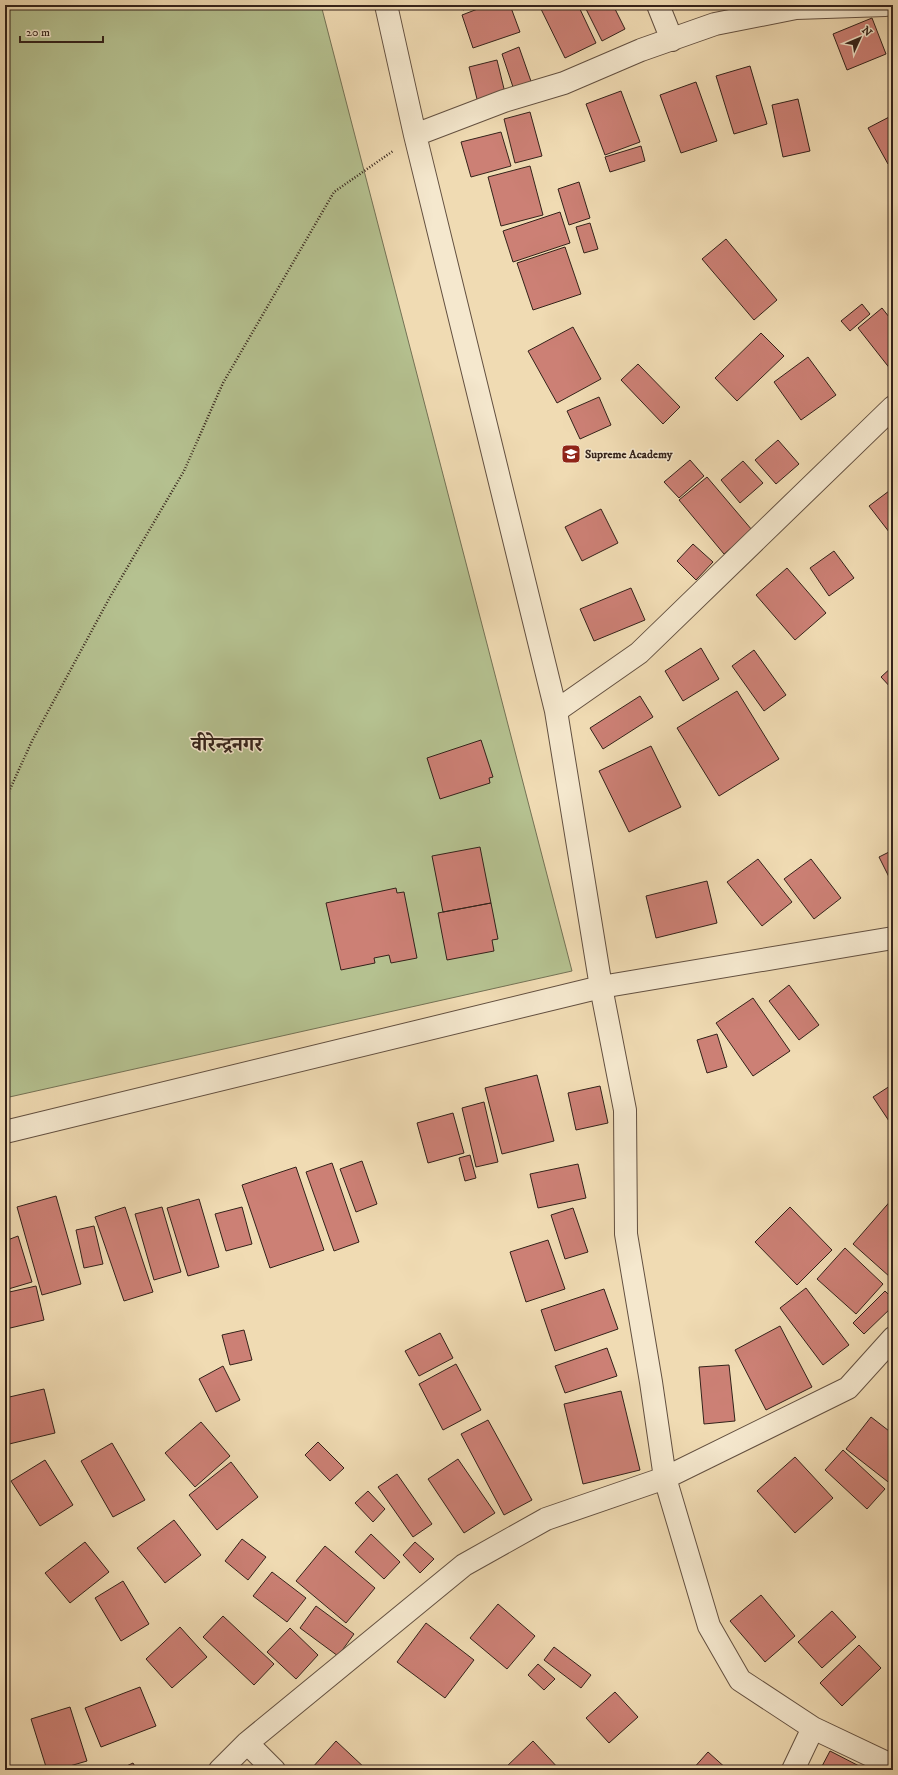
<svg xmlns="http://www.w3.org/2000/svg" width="898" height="1775" font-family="'IM FELL DW Pica','Noto Serif Devanagari',serif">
<rect width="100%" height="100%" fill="#f0dbb3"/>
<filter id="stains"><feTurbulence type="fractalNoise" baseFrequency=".005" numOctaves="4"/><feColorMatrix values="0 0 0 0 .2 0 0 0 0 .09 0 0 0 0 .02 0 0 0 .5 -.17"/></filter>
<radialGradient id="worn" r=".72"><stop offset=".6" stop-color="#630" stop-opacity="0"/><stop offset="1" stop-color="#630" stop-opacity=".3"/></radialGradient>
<!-- green -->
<path fill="#b5c190" stroke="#747255" d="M5,5H321L572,971L5,1098Z"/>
<!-- building -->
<path fill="#cc8075" stroke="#34221a" d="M461,5H476L463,10Z
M488,5H510L520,32L473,48L462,15Z
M543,5H578L596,43L565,58L540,7Z
M584,5H613L625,29L602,41Z
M872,18L886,54L847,70L833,34Z
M519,47L533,87L515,93L502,54Z
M497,60L506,97L478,103L469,67Z
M750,66L767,124L734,134L716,76Z
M696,82L717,141L681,153L660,95Z
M621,91L640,142L605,155L586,104Z
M798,99L810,151L783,157L772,105Z
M530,112L542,156L515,163L504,119Z
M893,115V161L888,164L868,128Z
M501,132L511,166L471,177L461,142Z
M641,146L645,161L610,172L605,157Z
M530,166L543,215L501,226L488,177Z
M579,182L590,218L569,225L558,189Z
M560,212L570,243L513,262L503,231Z
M590,223L598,249L584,253L576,227Z
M726,239L777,300L754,320L702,259Z
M565,247L581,294L533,310L517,263Z
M862,304L870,314L850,331L841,321Z
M882,308L893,322V368L891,370L858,328Z
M573,327L601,379L557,403L528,351Z
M761,333L784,356L737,401L715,378Z
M808,357L836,395L801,420L774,382Z
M638,364L680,407L663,424L621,380Z
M599,397L611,425L580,439L567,411Z
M778,440L799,464L776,484L755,460Z
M690,460L704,476L679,498L664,482Z
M743,461L763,483L740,503L721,480Z
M707,477L752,530L724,554L679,500Z
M893,488V537L869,506Z
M601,509L618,543L582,561L565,527Z
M693,544L713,562L696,580L677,561Z
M834,551L854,578L829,596L810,568Z
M787,568L826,613L795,640L756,595Z
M631,588L645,620L594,641L580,609Z
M701,648L719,679L683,701L665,671Z
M754,650L786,695L764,711L732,666Z
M893,666V690L881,677Z
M737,691L779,759L719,796L677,728Z
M640,696L653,717L603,749L590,728Z
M481,740L493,777L489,778L490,783L440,799L427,758Z
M651,746L681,807L629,832L599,771Z
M480,847L491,903L443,912L432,856Z
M893,850V885L879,857Z
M758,859L792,902L762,926L727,882Z
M811,859L841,898L814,919L784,879Z
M707,881L717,923L656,938L646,896Z
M396,888L397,893L404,892L417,958L391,963L389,955L374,958L375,963L341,970L326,903Z
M491,903L498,939L492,940L494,951L447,960L438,913Z
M789,985L819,1025L799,1040L769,1001Z
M753,998L790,1051L753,1076L716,1023Z
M717,1034L727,1067L707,1073L697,1040Z
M537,1075L554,1141L502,1154L485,1088Z
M893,1084V1127L873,1097Z
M600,1086L608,1123L576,1130L568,1093Z
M484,1102L498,1162L476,1167L462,1108Z
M453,1113L464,1153L428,1163L417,1123Z
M470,1155L476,1178L465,1181L459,1158Z
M362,1161L377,1204L356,1212L340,1169Z
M332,1163L359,1242L334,1251L306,1172Z
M578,1164L586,1198L538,1208L530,1174Z
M296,1167L324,1250L270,1268L242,1185Z
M56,1196L81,1284L42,1295L17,1207Z
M893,1198V1274L890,1277L853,1244Z
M199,1199L219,1267L188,1276L167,1208Z
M125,1207L153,1292L124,1301L95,1217Z
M162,1207L181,1272L154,1280L135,1214Z
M242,1207L252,1244L226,1251L215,1214Z
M790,1207L832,1250L797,1285L755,1242Z
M573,1208L588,1252L565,1259L551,1215Z
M94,1226L103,1264L84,1268L76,1230Z
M18,1236L32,1282L5,1290V1241Z
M548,1240L565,1289L526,1302L510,1252Z
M845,1248L883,1284L856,1314L817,1279Z
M36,1286L44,1320L6,1329L5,1293Z
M806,1288L849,1345L823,1365L780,1308Z
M604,1289L618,1329L555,1351L541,1310Z
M885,1291L893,1299V1306L864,1334L853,1323Z
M780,1326L812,1387L766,1410L735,1350Z
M244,1330L252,1360L230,1365L222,1335Z
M440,1333L453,1358L419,1376L405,1351Z
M607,1348L617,1376L565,1393L555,1366Z
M456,1364L481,1410L443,1430L419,1384Z
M729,1365L735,1421L704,1424L699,1367Z
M223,1366L240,1400L216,1412L199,1379Z
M44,1389L55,1433L5,1445V1398Z
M621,1391L640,1470L583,1484L564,1404Z
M871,1417L893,1434V1483L892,1485L846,1449Z
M488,1420L532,1500L504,1515L461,1434Z
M201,1422L230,1456L195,1487L165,1453Z
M318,1442L344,1468L330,1481L305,1455Z
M112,1443L145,1500L113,1517L81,1461Z
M843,1450L885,1489L867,1509L825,1470Z
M795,1457L833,1498L795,1533L757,1491Z
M458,1459L495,1513L464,1533L428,1479Z
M45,1460L73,1505L40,1526L11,1481Z
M231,1462L258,1497L217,1530L189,1495Z
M397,1474L432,1524L413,1537L378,1487Z
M368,1491L385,1509L373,1522L355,1503Z
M174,1520L201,1555L165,1583L137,1548Z
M371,1534L400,1562L384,1579L355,1552Z
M242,1539L266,1557L248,1580L225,1561Z
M85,1542L109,1572L70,1603L45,1573Z
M415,1542L434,1559L420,1573L403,1555Z
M325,1546L375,1588L346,1623L296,1581Z
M272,1572L306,1598L287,1622L253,1596Z
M123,1581L149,1624L121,1641L95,1598Z
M761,1595L795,1636L765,1662L730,1621Z
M498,1604L535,1636L507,1669L470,1638Z
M316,1606L354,1634L338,1656L300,1628Z
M832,1611L856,1637L822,1668L798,1642Z
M223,1616L274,1664L254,1685L203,1637Z
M426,1623L474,1660L445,1698L397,1662Z
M180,1627L207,1657L172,1688L146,1659Z
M290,1628L318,1655L296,1679L267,1652Z
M859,1645L881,1668L842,1706L820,1683Z
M554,1647L591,1675L581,1688L544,1660Z
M538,1664L555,1679L544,1690L528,1675Z
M140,1687L156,1726L101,1747L85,1708Z
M615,1692L638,1717L609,1743L586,1718Z
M70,1707L87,1761L56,1770H47L31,1719Z
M336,1741L367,1770H314L312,1768Z
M533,1741L560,1770H503Z
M830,1751L863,1768L862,1770H820Z
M708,1752L728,1770H692Z
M133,1763L137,1770H118Z"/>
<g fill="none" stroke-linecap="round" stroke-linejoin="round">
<defs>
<path id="minor" d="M386,5L415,135L556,711L601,987L625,1110L626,1234L651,1382L665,1478L709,1626L740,1680L813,1728L893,1766
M658,5L672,40
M415,135L504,101L564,83L641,50L715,24L796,8L885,5
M556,711L639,653L893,407
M5,1132L601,987L893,938
M247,1743L274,1770
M220,1770L247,1743L464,1565L546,1519L665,1478L848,1388L893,1338
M793,1770L813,1728"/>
</defs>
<!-- minor casing -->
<use href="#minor" stroke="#635040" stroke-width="24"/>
<!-- path -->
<path stroke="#34221a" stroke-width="2.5" stroke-dasharray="1 2" stroke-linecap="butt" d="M5,800L32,741L110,597L184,471L223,383L334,192L393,151"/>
<!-- minor -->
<use href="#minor" stroke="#f5e8ce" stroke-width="22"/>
</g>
<!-- icons -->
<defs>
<symbol id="school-square" viewBox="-11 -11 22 22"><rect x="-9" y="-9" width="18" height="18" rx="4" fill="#8f2418" stroke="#f5e8ce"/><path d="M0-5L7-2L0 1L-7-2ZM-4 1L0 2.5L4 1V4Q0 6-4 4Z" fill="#fff"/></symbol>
</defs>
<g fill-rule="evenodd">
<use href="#school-square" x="560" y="443" width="22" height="22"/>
</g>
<g text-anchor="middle" stroke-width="3" stroke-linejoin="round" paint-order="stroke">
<!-- poi labels -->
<g font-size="12" font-weight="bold" fill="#34221a" stroke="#f5e8ce" text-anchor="start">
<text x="585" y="458">Supreme Academy</text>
</g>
<!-- town labels -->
<g font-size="20" font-weight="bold" fill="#34221a" stroke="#f5e8ce">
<text x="227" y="751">वीरेन्द्रनगर</text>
</g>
</g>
<!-- margin -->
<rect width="898" height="1775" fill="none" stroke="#f0dbb3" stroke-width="20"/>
<rect x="6" y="6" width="886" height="1763" fill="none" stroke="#34221a" stroke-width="2"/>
<rect x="10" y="10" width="878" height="1755" fill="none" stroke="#34221a"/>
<!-- north arrow -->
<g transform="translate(860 38) rotate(46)" stroke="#f5e8ce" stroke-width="3" paint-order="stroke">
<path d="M0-3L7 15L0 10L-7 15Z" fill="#34221a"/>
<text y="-6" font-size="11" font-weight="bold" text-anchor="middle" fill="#34221a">N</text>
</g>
<!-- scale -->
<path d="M20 36v6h83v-6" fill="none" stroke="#34221a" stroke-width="2"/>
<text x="26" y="36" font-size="12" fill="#34221a" stroke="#f5e8ce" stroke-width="3" paint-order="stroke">20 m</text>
<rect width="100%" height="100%" filter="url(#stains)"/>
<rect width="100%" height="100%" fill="url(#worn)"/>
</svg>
